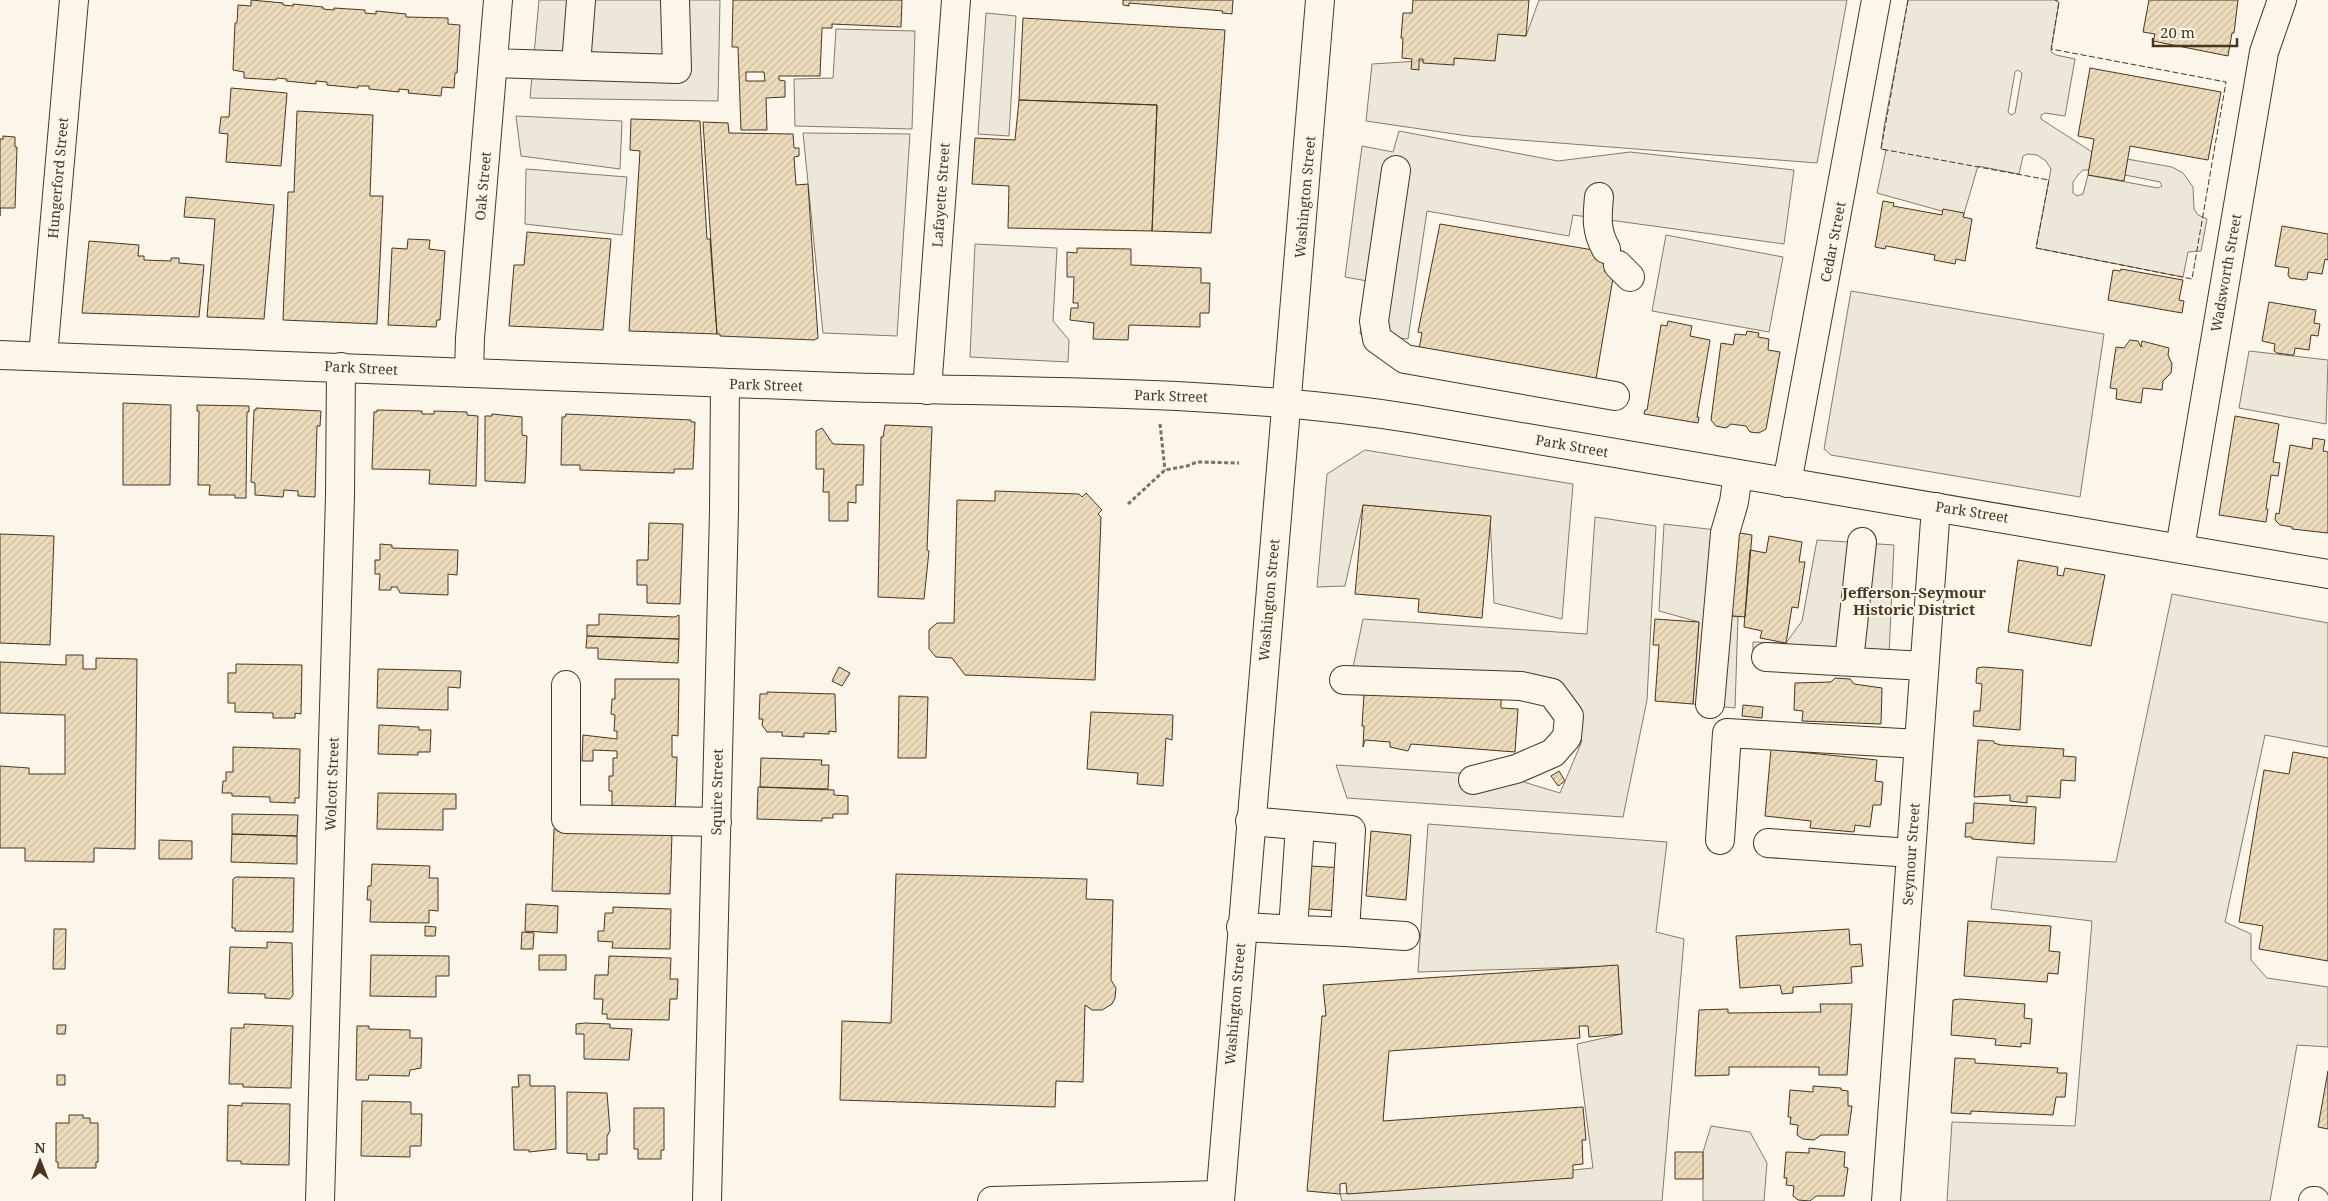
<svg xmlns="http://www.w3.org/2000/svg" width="2328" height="1201" font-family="'Noto Serif',serif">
<defs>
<pattern id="building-hatch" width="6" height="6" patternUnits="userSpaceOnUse" patternTransform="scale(1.25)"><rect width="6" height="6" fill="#ecdcbc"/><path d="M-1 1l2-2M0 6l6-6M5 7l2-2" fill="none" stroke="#ccbda1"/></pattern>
</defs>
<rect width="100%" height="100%" fill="#fbf6e9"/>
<!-- parking -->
<path fill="#ede7d9" stroke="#887966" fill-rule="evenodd" d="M539,0H720L718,101L530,98Z
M1539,0H1847L1817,163L1468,136L1366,121L1372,64L1467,58L1498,34L1526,36Z
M1908,0H2055L2059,2L2051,52L2056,55L2075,59L2065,116L2045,113L2041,115V119L2092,152L2089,170H2083L2078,175L2073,182V193L2077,196L2083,194L2088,175L2158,188L2162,186L2160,182L2125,175L2127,159L2172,167L2183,173L2193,187L2194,209L2198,215L2207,219L2201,251L2188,252L2183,277L2036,248L2051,169L2046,161L2037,155L2028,154L2023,156L2019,174L1978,166L1963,217L1877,193L1886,150L1881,149L1884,127ZM2018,70L2022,73L2015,113L2011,115L2008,112L2015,72Z
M986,13L1016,16L1009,136L978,134Z
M836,29L915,31L912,129L795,126L794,79L833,78Z
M516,116L622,121L620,169L521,156Z
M1399,131L1558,161L1630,152L1794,170L1784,244L1573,215L1569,236L1427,211L1408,339L1360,334L1367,281L1345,277L1362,146L1393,152Z
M803,133L910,134L897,336L823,333Z
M526,169L627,177L622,235L525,224Z
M1666,235L1783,257L1769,332L1652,311Z
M975,244L1057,248L1053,321L1069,340L1068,362L970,357Z
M1851,291L2104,334L2080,497L1831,455L1824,449Z
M2249,351L2328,360L2326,424L2239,408Z
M1365,450L1573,484L1562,619L1494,603L1490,516L1363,505L1345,586L1317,587L1327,474Z
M1595,517L1656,526L1647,700L1623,817L1347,798L1336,765L1504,776L1560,793L1582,741L1562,692L1416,668L1352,672L1363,619L1587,634Z
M1664,524L1734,532L1724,615L1738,617L1735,708L1693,704L1699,622L1659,611Z
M1817,540L1894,545L1888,677L1753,664V642L1786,643L1802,621Z
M2172,594L2328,623V747L2265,735L2225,922L2251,934V960L2267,978L2328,987V1047L2297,1045L2270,1201H1947L1952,1122L2075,1126L2092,921L1991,909L1997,857L2116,862Z
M1428,824L1667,842L1656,932L1684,939L1662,1201H1342L1340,1194L1593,1168L1577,1044L1622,1034L1618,966L1418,972Z
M1711,1126L1750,1132L1767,1163L1764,1201H1703V1152Z"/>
<!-- building -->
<path fill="url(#building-hatch)" stroke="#4a3520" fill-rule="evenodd" d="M251,0L283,3V5L293,6V4L323,7V9L334,10V8L365,10V13L376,14V11L406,14V17L448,18V24L460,25L457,73H455L454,88L442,87L441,96L408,93L409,90L399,89V92L369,89V86H358V88L327,85V82L316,81V84L286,81L287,79L277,78L276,80L244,78V72L233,70L235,23H237L238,5L251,6Z
M733,0H902L901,27L832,24V28H822L820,76H779V80L785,81V97L766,98L767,130H741L738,47H732ZM746,72H764L765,81H746Z
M1123,0H1233L1232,14L1222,13L1223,11L1129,3V6L1123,5Z
M1413,0H1529L1526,36L1498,34L1495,61L1454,58V65L1423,63V59H1419V70L1411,69L1412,59L1402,58L1403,38H1401L1403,13H1412Z
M2149,0H2238L2234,33H2232L2228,56L2153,41L2155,34L2143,32Z
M1023,18L1225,30L1211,233L1152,231L1157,105L1019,100Z
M2090,68L2221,92L2208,160L2130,146L2124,181L2088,175L2094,139L2078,136Z
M231,88L287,93L281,166L226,162L228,134L219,133L221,117H229Z
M1019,100L1157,105L1152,231L1008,228L1009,186L972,184L975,138L1015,140Z
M297,111L373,115L370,196H383L377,324L283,320L288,192H294Z
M631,119L700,121L707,239H710L717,334L629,331L640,151L630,150Z
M703,122L728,123L729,133L793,134L794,148H799V156L794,157L796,185L808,184L818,338L814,340L720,336V334H717Z
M3,136L15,137V147H17L15,208H0V216V139H3Z
M186,197L274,205L264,319L207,317L215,219L184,217Z
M1883,201L1894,203L1893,206L1942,215L1943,209L1964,213L1963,217L1972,219L1965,261L1956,259L1955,264L1934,260L1935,255L1886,246L1885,249L1875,247Z
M1440,224L1599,251L1615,243L1627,259L1614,272L1596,379L1419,349L1422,333L1418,332Z
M2282,226L2328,234V260L2325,259L2322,274L2308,272L2307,279L2304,280L2290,278L2288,275L2289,268L2275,266Z
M527,232L611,239L603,330L509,326L514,265H524Z
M408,239L430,240L429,249L445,251L440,320H437L436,327L388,325L392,248L407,249Z
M89,241L139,245L138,256H144V260L171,261V258H179V263L204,265L199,317L82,313Z
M1077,248L1131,249V265L1201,268V283H1210L1209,313H1200V327L1129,325L1128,340L1093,339L1094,323L1070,320L1071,308H1078V303H1073L1074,277H1067V252L1077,253Z
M2121,269L2183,280L2179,300L2184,301L2182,313L2108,300L2113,270L2120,271Z
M2269,302L2316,310L2314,323L2320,324L2318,336L2311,335L2309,350L2295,348L2294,355H2291L2277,353L2274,351L2275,344L2262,341Z
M1668,321L1692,326L1690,336L1710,340L1697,417H1699L1698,423L1644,414L1645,410H1647L1661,325L1667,326Z
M1747,331L1759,333L1758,337L1769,339L1768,350L1780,352L1766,429L1759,433L1750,432L1746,426L1731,424L1726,428L1716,426L1711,420L1721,343L1733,345L1735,334L1746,335Z
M2130,340L2138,341L2141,347L2142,341L2169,348L2168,355L2172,364L2171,373L2163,381L2162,390L2143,388L2141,403L2116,399L2117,389L2110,388L2116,347L2124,348Z
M123,403L171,405L170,485H123Z
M197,405L249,406V412H247L246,498H235V495H209L210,485H198L199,411H197Z
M256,408L321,411L320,426H317L315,497L298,496V491L284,490L283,497L255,495V483L251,482L254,410H256Z
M377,410L422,411V414H434V411L467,412V415L478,416L476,486L429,484L430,470L372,469L374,412H377Z
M492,414L522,417V435L527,436L525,483L485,481V416H492Z
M566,414L691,420V422H695L693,469H674V473L580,470V465H561L562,417H565Z
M2235,416L2279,424L2273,462L2280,463L2278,476L2271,475L2266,509H2268L2266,522L2219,515Z
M885,425L932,427L927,550L929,551L924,599L878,597L881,437H883Z
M822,428L833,444L864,445L863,485H856V503L848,502V521H829V492H823L824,469H816V431Z
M2313,438L2325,440L2323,451L2328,452V533L2292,529V527L2280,525L2275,520L2276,513L2279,514L2290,445L2312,449Z
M995,491L1079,494L1082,497L1086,493L1102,510L1098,514L1101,517L1095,680L965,675L952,658L936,657L929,649V630L937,623H954L957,500L995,501Z
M1363,505L1491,516L1482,618L1418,612L1419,599L1355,594Z
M649,523L683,524L680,604L647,603V585H637V560H648Z
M1734,532L1752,535L1745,617L1723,615Z
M0,534L54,536L50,645L0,643Z
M1769,536L1802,542L1799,562H1805L1798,608L1792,607L1786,643L1760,638L1762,631L1744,627L1750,550L1766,553Z
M380,544L392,545V548L458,550L457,575L448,574V595L400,593L397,587H391V590H379L380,574H375V560H380Z
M2018,560L2058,567L2057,575L2063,576L2065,568L2105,575L2091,646L2008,632Z
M599,614L675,617L679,615V639L587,636V625H599Z
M1655,619L1699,622L1693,704L1655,701L1659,645H1653Z
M587,636L679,639L678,663L598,659V648H586Z
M66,655H83V669H96V658L137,659L135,849L94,848V862L25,861V848H0V766L29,768V774H65V715L0,713V662L66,665Z
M236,664L302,665L301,714L295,713V718H273V713L235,712V703H228V673H236Z
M839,667L850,673L842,686L832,681Z
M1983,667L2023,670L2020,730L1973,726L1974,711H1980L1982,684L1976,683L1977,668Z
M378,669L461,671L460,688L448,687V710L377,708Z
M1835,678L1850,679L1854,684L1882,688L1881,724L1802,721L1803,711L1794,710L1795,683L1831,682Z
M615,679H679L678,736L672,735V757H677L675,814L612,811V791H609V776H613V758H617V751L593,750V761H582L583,735L617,739V731H614L615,715L611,714L612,699H615Z
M767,692L835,694L836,732L829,731V734L804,733V737L782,736V732H767L762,725L763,719H759L760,694H767Z
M1364,694L1501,698V708L1518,709L1515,752L1411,744L1408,751L1390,747V742L1365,740L1363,747L1364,726H1362Z
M899,696L928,697L926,758H898Z
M1743,705L1763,707L1762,718L1742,716Z
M1091,712L1173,715L1172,740L1166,738L1163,786L1137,784L1138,773L1087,769Z
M379,725L419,727V730H431L430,752H418V755L378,754Z
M1978,740L1994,741V743L2001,745L2064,749L2063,756L2076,757L2075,781L2061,780L2060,798L2027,796V803L2010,801V795L1974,797Z
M233,747L300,749L299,798H295V803L270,802V797L232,796V793H222L223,781H226V772H233Z
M1771,749L1877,760L1875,781L1883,782L1881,805H1873L1870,827L1855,825L1854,832L1810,828L1811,821L1765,816Z
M2293,752L2328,758V961L2259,949L2263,926L2239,922L2264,770L2289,774Z
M761,758L822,760L821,765H829L828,789L760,787Z
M1559,771L1565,781L1558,786L1551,776Z
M758,787L834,790V795L848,796V814H833V818H822V821L757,819Z
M378,793L456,794V809H443V830L377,829Z
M1974,803L2036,807L2034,844L1972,839V837H1965L1966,823H1973Z
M232,814L298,815L297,836L232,834Z
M554,829L672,833L670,894L552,891Z
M1371,831L1411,835L1406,900L1366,896Z
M232,834L297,836V864L231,862Z
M159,840L192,841V859H159Z
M372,864L430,866L429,878H438V911L429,910V923L370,922L371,900H367L368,886H371Z
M1311,866L1343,868L1341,911L1308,909Z
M896,874L1087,879L1086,899L1113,900L1111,980L1116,988L1115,998L1112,1004L1102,1010H1092L1085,1005L1083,1082L1056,1081L1055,1107L840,1100L842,1021L891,1023Z
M236,877L294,878L293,932L235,931V928H232L233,879Z
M526,904L558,906L557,933L525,931Z
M613,907L671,909L670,949L612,948L613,942L598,941V931H604L605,913H613Z
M1968,921L2051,926L2049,951L2060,952L2058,974L2048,973L2047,982L1964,976Z
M425,926L436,927L435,936H425Z
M54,929H66L65,969H53Z
M1849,929L1850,945L1861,944L1863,966L1851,967L1852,983L1793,987V993L1782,994L1780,985L1740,988L1736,936Z
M522,932L534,933L533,949H521Z
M267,942L292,943L293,995L290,999L265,998V994L228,993L230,947L267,948Z
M371,955L449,956V976H436V997L370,996Z
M539,955H566V970H539Z
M609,956L671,958L670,979H678L677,999H670L669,1020L607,1019V1014H602L603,999H594L595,975H608Z
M1618,965L1622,1034L1589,1037L1588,1026H1579L1580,1038L1389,1051L1383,1121L1583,1107L1586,1140H1582L1583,1164L1573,1165V1178L1347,1194L1346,1183L1340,1184V1194L1307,1191L1322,1016H1326L1323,985Z
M1960,999L2025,1004L2024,1018L2032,1019L2030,1044L2021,1043V1047L1995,1045L1996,1039L1951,1035L1953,1000Z
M1820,1004H1852L1847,1075H1819V1067H1729V1075L1695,1076L1699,1010L1728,1009V1013L1821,1012Z
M585,1023L610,1024V1028L632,1029L629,1060L584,1059V1034H576V1024Z
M244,1024L293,1026L291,1088L243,1087V1084H229L231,1028H244Z
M57,1025H66L65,1034H57Z
M357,1026H369V1029L410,1030V1038H422L421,1068L410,1070L409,1076L369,1075L368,1080H356Z
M1955,1058L1975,1059V1063L2058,1068L2057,1073H2067L2065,1097H2056L2053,1115L1971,1111V1114L1951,1113Z
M2328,1071V1129L2318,1127Z
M57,1075H65V1085H57Z
M518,1075H530V1086H555L556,1149L529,1152V1150H514L512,1087H519Z
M1813,1086L1841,1088V1090L1848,1091V1106H1852L1848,1135H1821L1814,1140L1803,1139L1797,1135L1798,1125L1790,1124L1791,1117H1788L1790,1090L1813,1092Z
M567,1092L607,1093L610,1131L607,1136V1154H599V1160H587V1154L567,1153Z
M362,1101L411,1102V1114H422L421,1146H410V1157L361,1156Z
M242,1103L290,1104L289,1165L241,1164V1161H227L228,1105L242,1106Z
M634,1108H664V1150H661V1159H638V1149H634Z
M69,1115H83V1118H90V1123H98V1162H96V1168H58V1162H56V1123H69Z
M1809,1148L1845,1152L1844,1167L1848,1168L1844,1196H1816L1810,1201L1798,1200L1793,1196L1794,1186L1786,1185L1787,1178H1784L1786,1152L1809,1153Z
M1675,1152H1703V1179H1675Z"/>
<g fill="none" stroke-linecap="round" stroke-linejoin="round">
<defs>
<path id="minor" d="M493,63L677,69L675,0
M576,65L581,0
M1396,170L1374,321L1377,339L1405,359L1615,396
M1599,197C1597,218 1596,231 1606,249
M1618,265L1630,277
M43,356L74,0
M469,373L470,338L498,0
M927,390L956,0
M1787,483L1876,0
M2180,548L2264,52L2282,0
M1766,657L1924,666
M1849,661L1862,542
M1344,680L1521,686L1552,693L1569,716L1567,737L1553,753L1516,769L1473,780
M566,685V819L717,822
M1710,704L1725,533L1734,502L1738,474
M1720,840L1727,733L1919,744
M1768,843L1911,853
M1241,927L1345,932L1351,830L1250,821
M1293,929L1300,826
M1345,932L1405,936
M320,1201L340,496L341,367
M707,1201L724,511L725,383
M992,1201L1220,1195
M1886,1201L1936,507
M2313,1201H2315"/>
<path id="major" d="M0,355C280,366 560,378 839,387C1031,393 1225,389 1415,419L2328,574
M1220,1201L1320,0"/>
</defs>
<!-- minor casing -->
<use href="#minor" stroke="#4a3520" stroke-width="30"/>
<!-- major casing -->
<use href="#major" stroke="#4a3520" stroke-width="30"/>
<!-- path -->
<path stroke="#7f6f5c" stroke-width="3" stroke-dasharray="4 2.5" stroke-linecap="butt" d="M1160,424L1165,470
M1128,504L1165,470L1187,466L1197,462L1239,463"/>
<!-- minor -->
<use href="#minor" stroke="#fbf6e9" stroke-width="28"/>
<!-- major -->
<use href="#major" stroke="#fbf6e9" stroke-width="28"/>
<!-- fence -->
<path stroke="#4a3520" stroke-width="1" stroke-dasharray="6 2.5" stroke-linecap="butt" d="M1908,0L1881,149L2049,180L2036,248L2192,279L2226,82L2051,49L2059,2L2055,0"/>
</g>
<g text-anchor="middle" stroke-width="4" stroke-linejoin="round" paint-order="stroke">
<!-- street labels -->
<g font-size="14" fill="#4a3520" stroke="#fbf6e9">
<text transform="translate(58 178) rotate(-85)" y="5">Hungerford Street</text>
<text transform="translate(483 186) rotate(-85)" y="5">Oak Street</text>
<text transform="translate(941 195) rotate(-86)" y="5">Lafayette Street</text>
<text transform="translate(1305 197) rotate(-85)" y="5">Washington Street</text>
<text transform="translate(1833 242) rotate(-79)" y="5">Cedar Street</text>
<text transform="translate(2226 273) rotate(-80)" y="5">Wadsworth Street</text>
<text transform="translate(361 368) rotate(3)" y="5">Park Street</text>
<text transform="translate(766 385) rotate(2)" y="5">Park Street</text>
<text transform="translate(1171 396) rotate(2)" y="5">Park Street</text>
<text transform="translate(1572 446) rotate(10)" y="5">Park Street</text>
<text transform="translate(1972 512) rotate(9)" y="5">Park Street</text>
<text transform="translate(1269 600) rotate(-85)" y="5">Washington Street</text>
<text transform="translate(332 784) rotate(-88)" y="5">Wolcott Street</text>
<text transform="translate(717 792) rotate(-89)" y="5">Squire Street</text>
<text transform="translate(1911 854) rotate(-86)" y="5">Seymour Street</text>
<text transform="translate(1235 1004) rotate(-85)" y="5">Washington Street</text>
</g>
<!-- neighbourhood labels -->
<g font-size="15" font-weight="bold" fill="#4a3520" stroke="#fbf6e9">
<text x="1914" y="598">Jefferson–Seymour<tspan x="1914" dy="17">Historic District</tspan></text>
</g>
</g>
<!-- north arrow -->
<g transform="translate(40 1161)" stroke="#fbf6e9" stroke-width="4" paint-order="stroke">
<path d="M0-4L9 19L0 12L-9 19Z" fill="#4a3520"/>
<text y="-8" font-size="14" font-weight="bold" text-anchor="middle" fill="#4a3520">N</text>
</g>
<!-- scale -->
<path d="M2153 38v8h84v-8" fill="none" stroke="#4a3520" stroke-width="2.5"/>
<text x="2160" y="38" font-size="15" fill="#4a3520" stroke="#fbf6e9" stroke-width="4" paint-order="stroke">20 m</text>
</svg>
